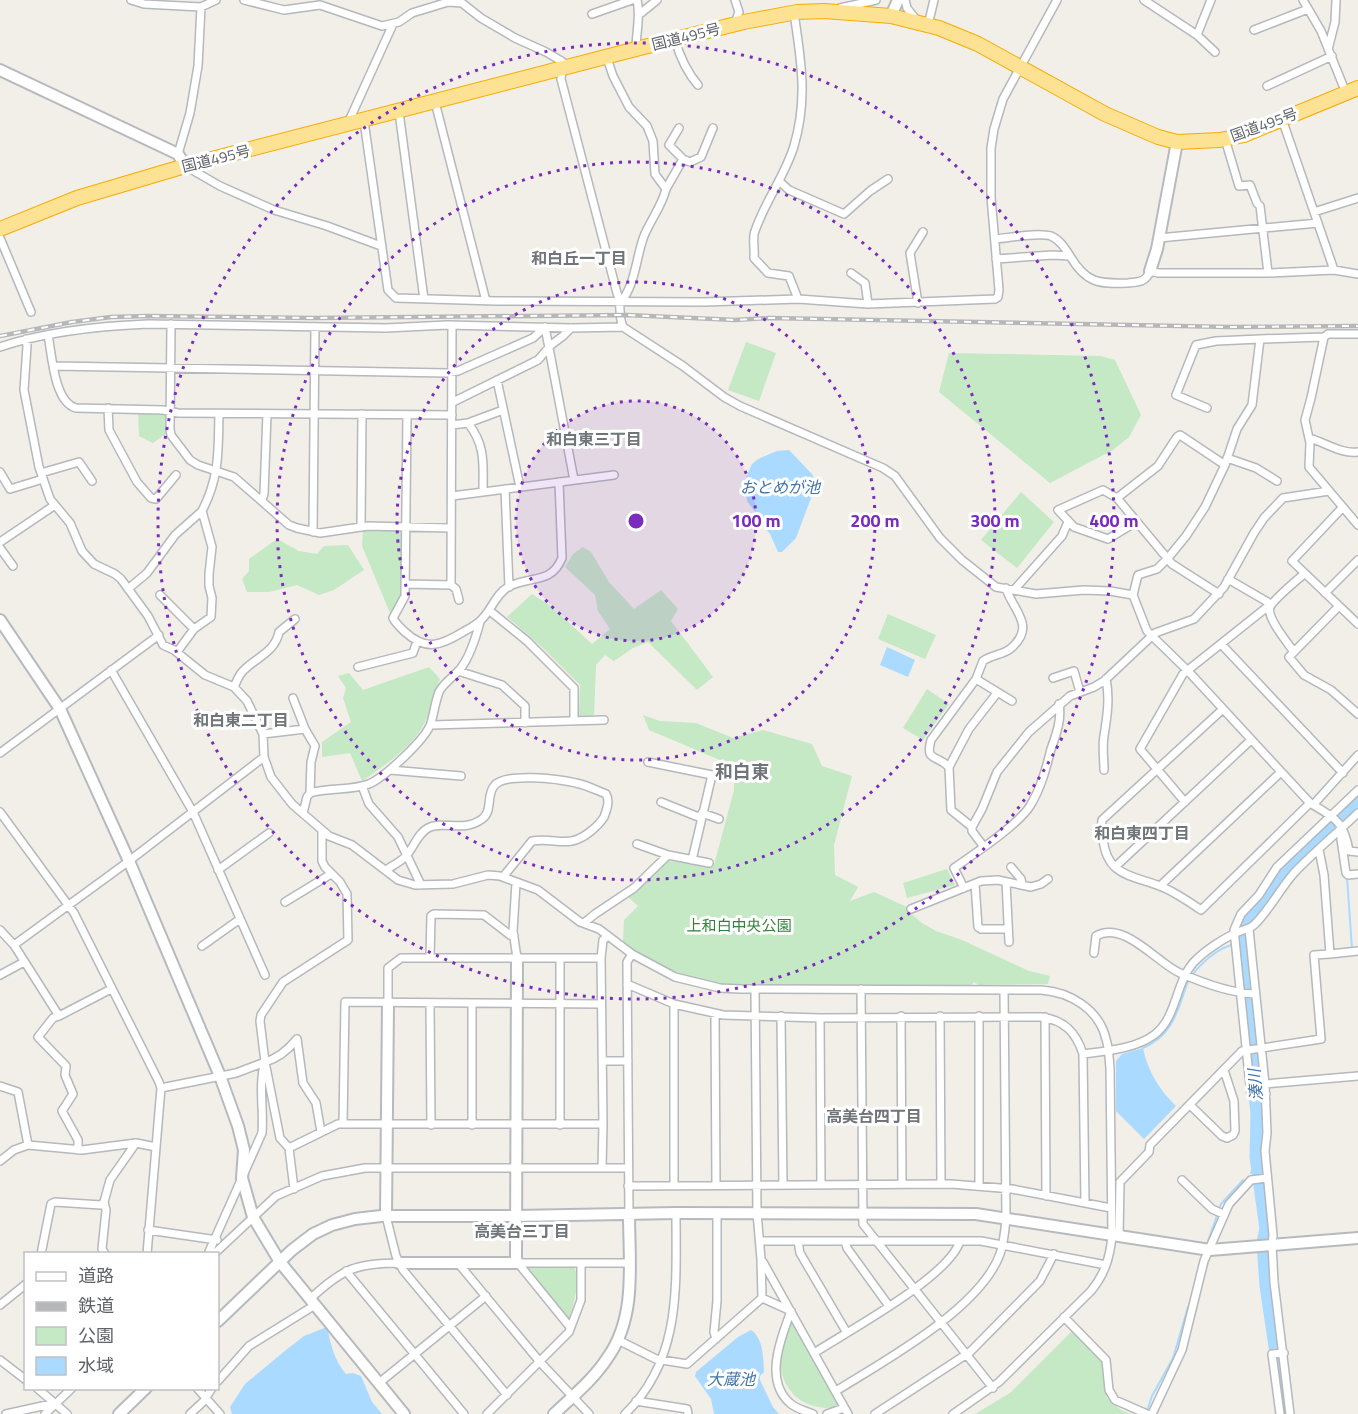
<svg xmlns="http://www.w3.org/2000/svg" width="1358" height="1414" font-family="'Titillium Web','Noto Sans JP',sans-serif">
<rect width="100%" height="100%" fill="#f1efe8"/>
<!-- green -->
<path fill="#c5e8c5" d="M746,342L776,353L759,401L728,390Z
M949,353L1101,356L1115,360L1141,415L1129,437L1113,450L1050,483L939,392Z
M138,411L167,412V433L153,443L139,436Z
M1021,492L1054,522L1017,568L981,540Z
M363,529H403V595L390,613L362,546Z
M277,539L299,551L317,554L324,546L348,545L364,570L334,590L319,595L297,585L269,592H247L242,579L249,571V559Z
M583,547L591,552L609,582L634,609L661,590L678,609L671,621L713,677L697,690L648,642L633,648L614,661L605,655L596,665L594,715L579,716L580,685L544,649L507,617L532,594L552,607L592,644L610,629L598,611L595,595L565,567L573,554Z
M888,614L936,635L925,659L878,639Z
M429,667L440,679C434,694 431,710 424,724C413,746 382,768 362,781L350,753L322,757V742L351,722L343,698L346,688L338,676L349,673L363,690Z
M927,689L949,704L923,740L903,728Z
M643,715L660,721L696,723L733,738L763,730L812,744L822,766L852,776L834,845L835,875L858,887L850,901L874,892L907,907L906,909L922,923L936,931L962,940L1029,971L1050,976L1048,984L979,985L974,982L969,987L737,985L698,980L665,968L635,951L623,941L624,920L638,906L628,897L667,861L714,865L734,790V766L649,730Z
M947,869L955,885L907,898L903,883Z
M528,1266L575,1268C579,1287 575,1301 568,1320L527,1269Z
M794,1322L841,1407C802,1414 775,1387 781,1350C782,1341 787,1332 789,1324Z
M1072,1331L1097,1353L1103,1363L1107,1398L1121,1410L1131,1414H975L1010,1393Z"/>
<!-- water -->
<path fill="#aadaff" d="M789,450L812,474L814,479L811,498L796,538L782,552H778L770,534L758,520L756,513L747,501L745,480L752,464L758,459L777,451Z
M887,647L915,660L908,677L880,665Z
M1143,1048C1147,1070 1160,1091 1176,1106L1144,1139L1116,1111V1061L1122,1054Z
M327,1327C331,1345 334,1360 346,1374L353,1373L361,1376L372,1402L382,1414H232L230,1407L245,1384L286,1350L304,1336Z
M751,1330C764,1339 763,1358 764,1372L760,1376V1380L773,1407L779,1414H714L711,1399L695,1376L696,1372L738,1337Z"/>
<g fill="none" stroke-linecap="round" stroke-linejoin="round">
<!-- stream -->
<path stroke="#aadaff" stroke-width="2" d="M1347,877L1352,949
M1192,975C1205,959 1221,945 1241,943
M1143,1048C1175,1034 1177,1009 1189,979
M1251,1173L1257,1157
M1208,1241L1221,1204L1243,1180
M1147,1411L1152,1396L1173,1358L1188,1307"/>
<!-- river -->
<path stroke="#aadaff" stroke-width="15" d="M1286,1414L1267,1286L1264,1242L1267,1229L1257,1157L1258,1114L1241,943L1244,922L1283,871L1358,800"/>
<defs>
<path id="street" d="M131,0L144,4L201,7L216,0
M244,0L284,10L320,5L382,26L399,22L412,13L435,6L448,2L462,3L481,18L515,38L546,52L563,62L561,79L617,293C622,304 618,316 623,327L683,366L724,397L740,406L883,468L895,476L940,538L962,560L996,587L1036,594L1084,590L1110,591L1133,595
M905,0L907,8L915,18
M1144,0L1197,35L1215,52
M1303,0L1321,31L1346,93
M840,8L876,0
M641,13L657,0
M794,13C801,60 808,99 794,146C785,176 765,201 755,231C752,237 755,250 754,258L768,273L789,276L798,299
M592,14L632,0
M735,23L739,12L735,0
M928,25L934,0
M1254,30L1308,9
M1197,35L1211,0
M675,40C680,57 686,71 698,85
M636,49C636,32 641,16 637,0
M1328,49L1335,22L1336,0
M607,58L613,76L629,107L647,126L653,141L655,174L666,189C662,206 651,219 644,236C636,257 636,283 621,302
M1267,86L1332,56
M435,102L486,301
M399,112L424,299
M1282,119L1334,270
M364,121L388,290L396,298L496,301L704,302L798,299L868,304L995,299L998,297L999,290L991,197V148L994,129L1003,99L1057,0
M348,123L393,24
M679,128L669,145L683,159
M1225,139L1239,186L1250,185L1257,203L1260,206L1268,273
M178,154L190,113L198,66L201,7
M187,167L220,186L274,210L327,226L381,246
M780,182L789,190L844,214L870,191L888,179
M666,189L683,159L690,162L701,157L713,128
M1314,212L1358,198
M0,238L31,312
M1159,238L1318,223
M995,239C1009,238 1038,232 1051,236C1060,240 1065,248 1070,256C1086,283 1098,284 1128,283C1139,282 1146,282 1150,271L1158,273H1268L1334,270L1358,274
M996,259L1052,255L1070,256
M851,273L865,283L868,304
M918,303L910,253L923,232
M171,324L170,429L171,435L190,460L198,465L234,477L289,525L297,528L320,533L368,526L451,528
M452,325L451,585L456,589L459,600
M545,327L574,480
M1358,334H1328L1324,337L1311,398L1305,420L1310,443L1309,467L1358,525
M48,335C52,355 54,402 76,408L163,410L178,413L452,415
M1324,337L1260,339L1252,405L1237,429L1225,465L1205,507L1186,536L1168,558L1157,569L1138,575L1133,595L1147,631L1188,671L1310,803C1335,818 1344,821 1349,851L1358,852
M26,339L27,346L24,390L39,467L50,499L70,523L82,551L94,564L115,574L121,579L148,616L163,645L174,650L205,675L234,687L247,701L263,734L264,757L271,777L292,804L329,836L352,845L398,880L415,885L453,884L488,875L500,876L538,890L580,922L599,929L632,954L675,977L720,988L740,989L1041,990C1070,992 1099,1009 1106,1039C1109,1048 1109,1058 1110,1068L1112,1236C1110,1257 1105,1274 1091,1291L999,1382L953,1414
M0,347C47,331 98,326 148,324L386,328L447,325L571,328L623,327
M54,366L447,373L458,371L533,338L545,327
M497,380L520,487
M453,402L538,360L551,345L563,336L571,328
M108,408L109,430L137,482L151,498L156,499L176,475
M1207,408L1176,395L1196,345L1216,341L1260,339
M407,415L405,596L393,618C396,624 400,627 405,632C426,651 440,646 463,632C470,628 477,625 482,619C492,609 496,594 508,587C530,575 551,585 562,558L559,482
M468,423C486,446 483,464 483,492
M452,425L468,423L503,410
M1309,438C1327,443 1340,454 1358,452
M1227,458L1256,468L1277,481
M0,472L10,489L43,479
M41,473L79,462L92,481
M505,489L509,587
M452,496L614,475
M1117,498L1158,466L1177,437L1180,435L1225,465
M262,500L264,494L267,414
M1342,508L1292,561L1358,624
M1136,522L1108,539L1074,527L1058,510L1103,490L1117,498L1172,564L1219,594
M361,527L362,414
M313,532L315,327
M0,542L55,505
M0,548L13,566
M405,584L451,585
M128,589L147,573L175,535L202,511
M1014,590L1062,536L1068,522
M1325,593L1358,560
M160,595L194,629
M1339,606L1289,657L1304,675L1331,690L1358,714
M490,611L527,641L574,688V721
M1222,645L1343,773
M177,652L194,629L211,617L212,598L209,586V574L212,547L202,511C220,476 218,451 219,414
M1294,652C1287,642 1266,617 1270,607C1273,600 1297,580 1304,574
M358,667L413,653L417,641
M111,670L193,812L265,975
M458,671L502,685L525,706V723
M1053,678L1074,671L1080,692
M976,679L1012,701
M234,687C237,681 239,674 244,670C257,657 275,652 279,632L295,619
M293,698L305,729
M1223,709L1102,820C1101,827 1102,833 1103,839C1107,876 1131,875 1160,886C1175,892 1188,901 1201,910L1310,803
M431,725L604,720
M263,734L305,729L315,746L311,762L310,793
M0,753L159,635
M648,762L712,775L692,860
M949,767L969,729L997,693
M390,770L461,776
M1104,770C1104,759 1102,746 1104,736C1107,717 1110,698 1106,679
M362,786L369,804L398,837L421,885
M661,802L701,818
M1185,802L1140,749L1183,674L1271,604L1228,579
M1313,805L1358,755
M0,812L74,913L159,1082L161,1088L147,1254
M303,813L307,797L310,793C329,787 351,791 369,784C385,777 426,739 431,723C434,713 435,703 439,692C444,682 454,677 461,668C470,656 476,637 480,622
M702,813L719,819
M972,827L982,809L997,772L1029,732L1070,696L1094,687L1104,681L1155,633L1194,619L1224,587L1254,533L1264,518L1283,498L1329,491
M1343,828L1341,839L1346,873L1348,875L1358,874
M637,844L668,855
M984,847L972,831V827L951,810L949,767C936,754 925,762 931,740L976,679L983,661C991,655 1002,655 1010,649C1038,626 1012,610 1006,588
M1319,850L1324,875L1330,954L1358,951
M1011,867L1021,879L1022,884
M1115,867L1251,740
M218,870L269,833
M386,870C392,866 400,862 405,857C414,848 417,834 428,828C443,820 463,833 482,819C493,811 486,796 494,786C505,772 559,779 576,783C586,785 596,790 606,794C610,801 607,809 604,817C601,822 596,827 591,831C568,850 557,837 532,841L503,877
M1006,882L1009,942
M516,883L513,931L517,958
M975,884L978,927L981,929H1008
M1160,886L1281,772
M964,888L954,868C974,854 1018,825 1030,806C1041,788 1046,769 1051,749C1056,735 1062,719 1059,704
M285,902L331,874
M911,909L981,881L998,880L1031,887L1041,884L1048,879
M584,923L595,914L634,888L668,855L709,863
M1249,929L1265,1084L1267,1133L1265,1151L1273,1235L1272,1245L1274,1282L1290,1414
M0,930L14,945L59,1016L111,989
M14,945L129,861L264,757
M202,946L240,919
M1094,953L1096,936C1124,920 1157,963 1180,973C1203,983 1230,993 1255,994
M430,958L431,916L434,914L484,915L510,935L514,936
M560,958V1125
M0,975L24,962
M627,984L674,1004L723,1015L820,1018L1041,1017C1064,1020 1076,1032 1083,1054L1085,1203
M861,989L863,1224L993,1388
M388,1003V968L401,958H601
M472,1003V1125
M430,1004L431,1125
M674,1004V1185
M715,1014L716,1185
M59,1016L53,1018L38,1037L66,1066L65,1075L73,1094L62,1111L78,1140V1150
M781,1016L783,1185
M901,1016L902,1184
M940,1016L941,1184
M979,1016V1185
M1045,1017L1046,1196
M820,1018L821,1184
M1083,1054C1106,1051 1135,1049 1154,1035C1177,1018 1175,984 1193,963C1204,951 1224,938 1238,932C1245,929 1250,929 1255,924C1270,909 1280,889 1294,873C1314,852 1337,833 1358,813
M602,1061H628
M1265,1084L1358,1076
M0,1086L18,1092L28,1145
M161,1088L236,1073L265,1062
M1266,1094L1251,1095L1234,930L1241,914L1259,895L1277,867L1358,790
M1190,1105L1222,1136L1227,1138L1233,1135L1235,1131L1234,1101L1224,1070
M343,1124L345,1002L601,1004
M289,1148L280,1138L265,1062L260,1021L261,1015L283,982L348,940L347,894L340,882L325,867L322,861V830
M0,1161L14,1150L28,1145L82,1150L136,1143L156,1147
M602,1168L603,1124L601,958L603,940L608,936
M1182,1180L1212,1209L1223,1214
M628,1186L951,1184L1012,1189L1111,1208
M294,1189L289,1148L338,1124H603
M104,1202L106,1210L102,1249L105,1254
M629,1214L627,962L632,954
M386,1216L396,1256L403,1270L507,1395
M148,1230L217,1240
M1119,1237L1120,1182L1149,1152L1150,1145L1242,1051L1321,1039L1314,955L1330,954
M760,1241H981L1106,1265
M798,1241L800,1253L847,1333
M845,1241L847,1248L889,1306
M41,1254L51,1204L55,1202L101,1205L104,1202L110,1180L136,1143
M208,1254L262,1133C264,1110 258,1084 265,1062C279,1058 288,1050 297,1039L303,1083L316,1103L321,1132
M214,1254L276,1196L322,1176L365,1168H628
M763,1262L848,1414
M458,1263L540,1362L589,1414
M518,1263H629
M518,1263L570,1327
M346,1271L464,1414
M762,1298L791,1311C781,1338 763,1381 791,1404C797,1409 806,1411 813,1414
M310,1299C342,1269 356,1263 399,1263
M0,1305L26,1284
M1064,1317L1106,1360L1109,1390L1115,1400L1147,1414
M716,1339L714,1332L717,1301V1213
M618,1340L656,1359L687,1364L762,1298L761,1259L757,1213L755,989
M814,1353C848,1331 949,1277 960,1241
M0,1360L26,1380
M218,1381L249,1346L315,1305
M379,1383L486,1296
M37,1388L67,1414
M197,1388L220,1414
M836,1391C884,1361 980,1309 1000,1254C1004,1243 1005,1230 1006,1218L1004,990
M636,1401L687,1409L688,1414
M6,1414L56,1403
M45,1414L72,1388
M190,1414L204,1401L212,1388
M487,1414L569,1332L581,1300V1263
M625,1414C682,1359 676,1286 676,1213
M827,1414L844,1408
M875,1414L970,1352L1040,1281L1054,1254
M1152,1414L1182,1350L1204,1261L1229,1204L1251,1180L1267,1178
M1280,1414L1272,1354L1284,1353"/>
<path id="secondary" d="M891,16L898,0
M0,70L178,154L185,166
M1150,271L1157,249L1177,142
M0,620L60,709L129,861L220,1076L238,1126L244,1150L242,1178L253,1217L280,1262L404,1414
M386,1216L388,1003
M399,1263H518L516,1259L517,958
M218,1321L292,1250L313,1234L332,1225L355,1219L381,1216H516L676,1213L976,1214L1210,1250L1358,1238
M119,1414L146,1388
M554,1414C573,1396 594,1379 608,1357C637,1316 629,1262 629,1214"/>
<path id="highway" d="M0,229L77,198L185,166L636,49L744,22L797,12L824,11L891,16L939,28L978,44L1105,114L1158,137L1177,142L1220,140L1244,135L1358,88"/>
</defs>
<!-- street casing -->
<use href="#street" stroke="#b5b8bc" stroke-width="10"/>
<!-- secondary casing -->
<use href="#secondary" stroke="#b6babf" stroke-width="14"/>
<!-- highway casing -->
<use href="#highway" stroke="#f9ab00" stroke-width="16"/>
<!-- street -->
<use href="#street" stroke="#fff" stroke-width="7"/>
<!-- secondary -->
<use href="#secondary" stroke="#fff" stroke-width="10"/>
<!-- highway -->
<use href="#highway" stroke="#fde293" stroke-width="14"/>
<defs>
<path id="rail" d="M0,336L72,322L111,317L147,316L313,318L627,315L735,320L769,318L1229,327L1358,326"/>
</defs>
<!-- rail casing -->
<use href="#rail" stroke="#b6b7b8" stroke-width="4.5"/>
<!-- rail -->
<use href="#rail" stroke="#fff" stroke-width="2" stroke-dasharray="7" stroke-linecap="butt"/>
</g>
<!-- distance rings -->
<circle cx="636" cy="521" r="120" fill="#7b2cbf" fill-opacity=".12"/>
<g fill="none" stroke="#7b2cbf" stroke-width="3" stroke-dasharray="3 6">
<circle cx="636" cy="521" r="120"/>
<circle cx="636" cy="521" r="239"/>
<circle cx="636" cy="521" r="359"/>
<circle cx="636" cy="521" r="478"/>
</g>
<g text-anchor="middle" stroke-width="6" stroke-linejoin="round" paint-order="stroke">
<!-- street labels -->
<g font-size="15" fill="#5f6368" stroke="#fff">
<text transform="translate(686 37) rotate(-14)" y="5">国道495号</text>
<text transform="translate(1264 125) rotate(-20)" y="5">国道495号</text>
<text transform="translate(216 159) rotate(-14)" y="5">国道495号</text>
</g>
<!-- park labels -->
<g font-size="15" fill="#348238" stroke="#fff">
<text x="739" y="931">上和白中央公園</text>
</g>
<!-- neighbourhood labels -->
<g font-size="16" font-weight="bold" fill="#70757a" stroke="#fff">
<text x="579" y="264">和白丘一丁目</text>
<text x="594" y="445">和白東三丁目</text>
<text x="241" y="726">和白東二丁目</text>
<text x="1142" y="839">和白東四丁目</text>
<text x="874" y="1122">高美台四丁目</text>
<text x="522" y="1237">高美台三丁目</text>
</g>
<!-- water labels -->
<g font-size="16" font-style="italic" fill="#4174aa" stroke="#fff">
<text x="780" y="493">おとめが池</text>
<text transform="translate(1255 1085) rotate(-95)" y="6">湊川</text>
<text x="731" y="1385">大蔵池</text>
</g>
<!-- quarter labels -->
<g font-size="18" font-weight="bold" fill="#70757a" stroke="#fff">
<text x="742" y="778">和白東</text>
</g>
</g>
<circle cx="636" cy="521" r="9" fill="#7b2cbf" stroke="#fff" stroke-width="3"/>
<g font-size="18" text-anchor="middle" font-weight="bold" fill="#7b2cbf" stroke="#fff" stroke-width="6" stroke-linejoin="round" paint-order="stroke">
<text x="756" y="527">100 m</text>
<text x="875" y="527">200 m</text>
<text x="995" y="527">300 m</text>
<text x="1114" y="527">400 m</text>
</g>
<!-- legend -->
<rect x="24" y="1252" width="195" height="138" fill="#ffffff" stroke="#bfc1c3" stroke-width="1.5"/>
<rect x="36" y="1272" width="30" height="9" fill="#ffffff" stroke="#bfc1c3" stroke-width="1.5"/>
<text x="78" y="1282" font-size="18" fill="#5f6368">道路</text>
<rect x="36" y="1302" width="30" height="9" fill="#b6b7b8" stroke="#bfc1c3" stroke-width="1.5"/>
<text x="78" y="1312" font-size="18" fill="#5f6368">鉄道</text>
<rect x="36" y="1327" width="30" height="18" fill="#c5e8c5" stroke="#bfc1c3" stroke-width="1.5"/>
<text x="78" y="1342" font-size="18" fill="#5f6368">公園</text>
<rect x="36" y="1357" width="30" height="18" fill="#aadaff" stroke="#bfc1c3" stroke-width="1.5"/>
<text x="78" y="1372" font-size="18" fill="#5f6368">水域</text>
</svg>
